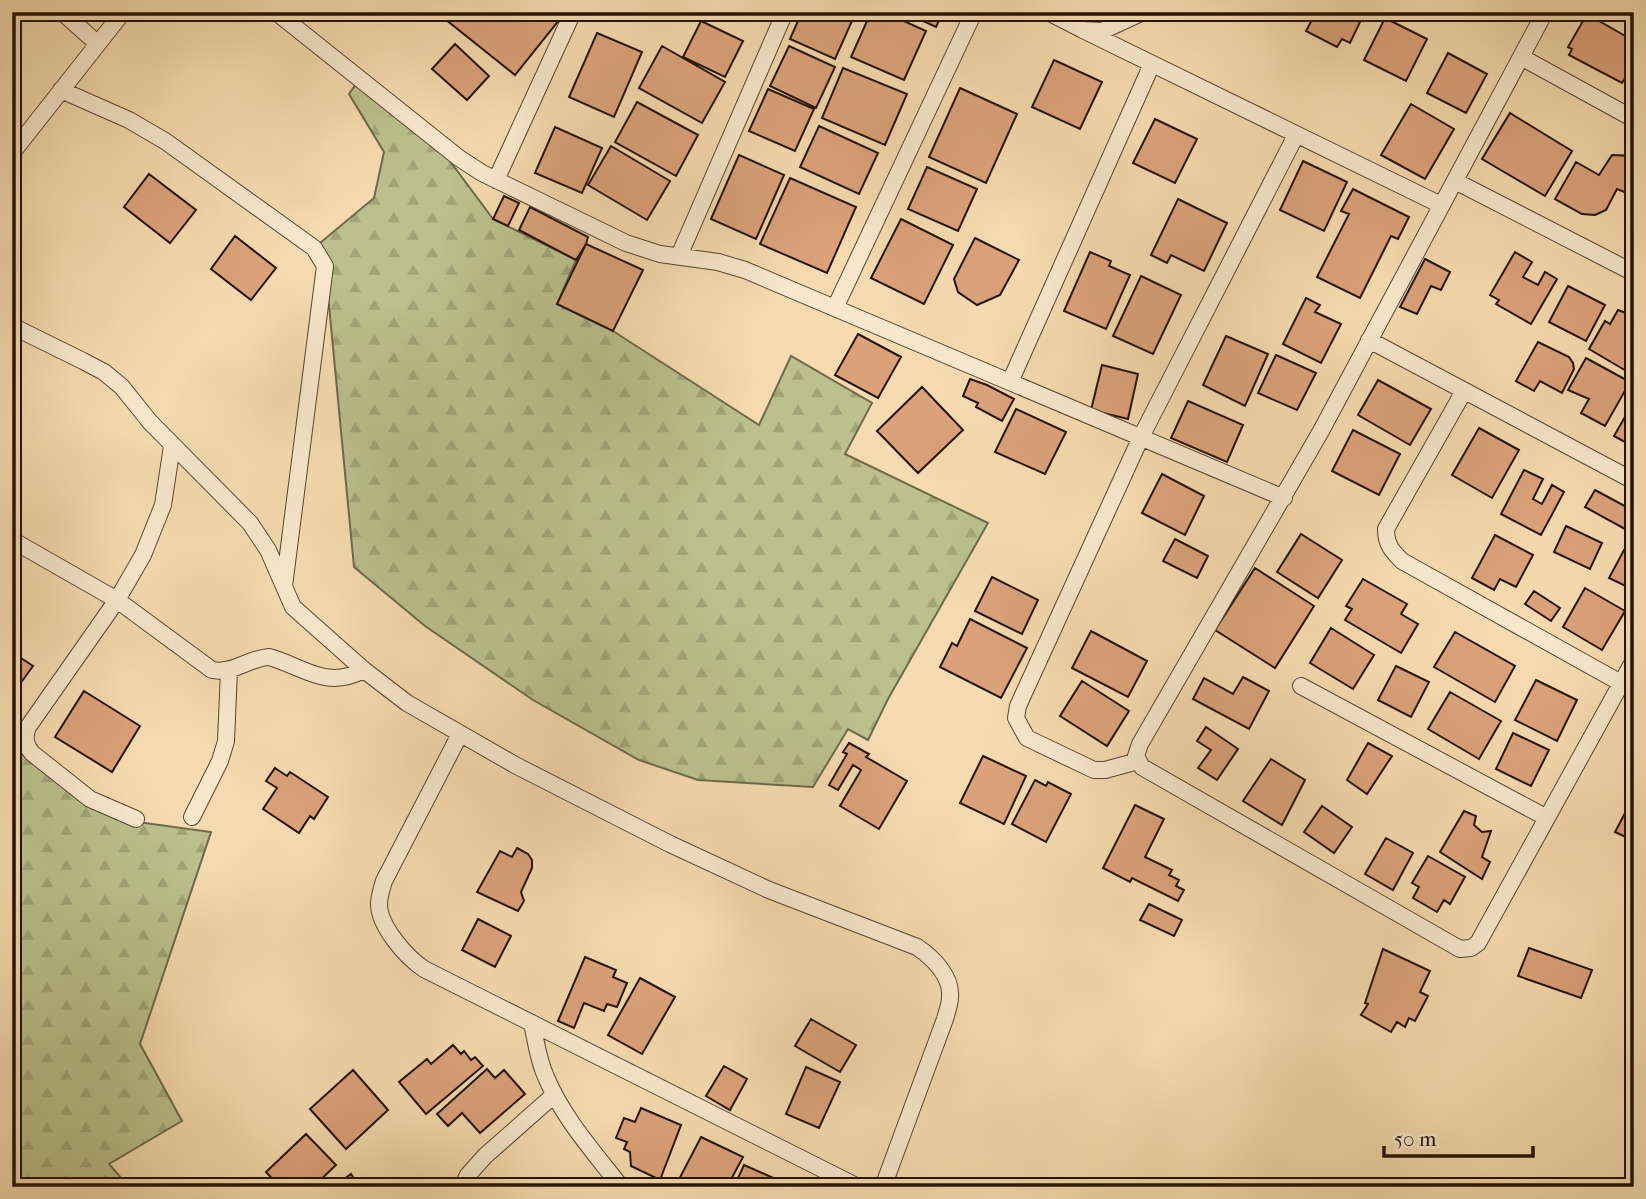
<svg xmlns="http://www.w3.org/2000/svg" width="1646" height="1199" font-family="'IM FELL French Canon',serif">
<defs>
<pattern id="forest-firs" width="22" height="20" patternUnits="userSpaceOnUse" patternTransform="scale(1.75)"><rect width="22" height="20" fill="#bac18c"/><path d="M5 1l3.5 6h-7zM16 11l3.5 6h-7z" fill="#a0a577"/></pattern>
</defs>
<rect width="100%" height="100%" fill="#f5dbaf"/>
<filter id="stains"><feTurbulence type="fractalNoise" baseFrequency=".00286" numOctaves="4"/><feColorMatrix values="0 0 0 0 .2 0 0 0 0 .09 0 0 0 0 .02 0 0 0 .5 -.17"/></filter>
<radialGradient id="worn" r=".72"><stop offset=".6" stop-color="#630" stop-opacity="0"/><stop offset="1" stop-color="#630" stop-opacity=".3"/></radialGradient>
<!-- forest -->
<path fill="url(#forest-firs)" stroke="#6e6a4a" stroke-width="2" d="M359,80L432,137L493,219L576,260L557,304L613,331L759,425L791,356L872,403L845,454L988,523L888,699L868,740L848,729L813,787L698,780L639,760L533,700L425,626L354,567L326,274L314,248L374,198L384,152L349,94Z
M12,742L74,795L116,819L211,832L140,1044L182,1121L109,1164L129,1187H12Z"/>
<!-- building -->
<path fill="#dba279" stroke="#231309" stroke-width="2" d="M451,12H550L559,20L515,75L445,19Z
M802,12H856L835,59L790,39Z
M871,12H884L926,31L904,80L851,57Z
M904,12H943L936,27Z
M1312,12H1345L1344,14L1360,22L1350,43L1342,39L1337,47L1306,31L1314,16L1311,14Z
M1606,12H1634V18L1628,23Z
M1587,14L1634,41V64L1622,83L1569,55L1572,49L1568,47Z
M1385,18L1427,39L1406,81L1364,60Z
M701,21L743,41L725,77L683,57Z
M597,33L642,52L614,117L569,97Z
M455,44L489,76L467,100L432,69Z
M662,46L725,82L702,123L639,88Z
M789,46L835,67L816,108L770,86Z
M1448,53L1487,74L1466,113L1427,93Z
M1054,60L1102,82L1080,129L1032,107Z
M843,68L907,94L885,145L822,118Z
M960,88L1017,114L986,183L929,157Z
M768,89L814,109L795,151L749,131Z
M637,102L698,135L676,176L615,142Z
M1411,104L1454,129L1425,179L1381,155Z
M1510,113L1572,151L1545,196L1482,159Z
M1155,119L1197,139L1175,183L1133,163Z
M819,126L878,153L859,194L800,167Z
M555,127L602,148L582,193L535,173Z
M611,146L670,181L647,220L588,185Z
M739,155L784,175L756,239L711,219Z
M1612,155L1634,156V196L1617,189L1606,210L1595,215L1582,214L1555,199L1576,162L1599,175Z
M1303,161L1347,182L1324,231L1280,210Z
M927,167L977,189L958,231L908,209Z
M149,174L196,210L170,243L124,207Z
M790,178L856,207L827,273L760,244Z
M1353,189L1409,217L1398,239L1391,236L1360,298L1317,277L1349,214L1341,211Z
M504,196L519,203L508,226L493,219Z
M1178,199L1227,223L1204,271L1171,255L1167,263L1151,255Z
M530,207L588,237L586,244L576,260L519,230Z
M901,219L953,245L924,304L871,278Z
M235,236L276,268L251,300L211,269Z
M975,238L1019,260L1000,295L977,305L958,292L954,279Z
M586,244L643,270L613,331L557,304Z
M1090,252L1111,261L1109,266L1130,275L1106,329L1064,311Z
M1515,252L1532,262L1523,277L1538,285L1545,272L1557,279L1531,324L1496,304L1499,300L1490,295Z
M1425,259L1450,272L1441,290L1431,286L1417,314L1400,307Z
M1141,276L1181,295L1153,354L1113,336Z
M1568,286L1605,305L1586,341L1549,322Z
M1306,298L1320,305L1315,312L1341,324L1321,363L1283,344Z
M1618,310L1634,316V362L1628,372L1589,349L1605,321L1610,324Z
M858,334L901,357L878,398L835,375Z
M1226,336L1268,354L1245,406L1203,385Z
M1538,342L1569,357L1573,363L1574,369L1562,393L1540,381L1534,391L1516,381Z
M1276,355L1316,373L1297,410L1258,393Z
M1586,358L1630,382L1605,426L1581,413L1589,399L1568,390Z
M1102,365L1138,374L1128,419L1091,410Z
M970,379L987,385L1014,399L1002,421L976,407L978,403L963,396Z
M1378,380L1431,409L1410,445L1358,415Z
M922,387L963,430L918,473L877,431Z
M1188,401L1243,425L1227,462L1171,438Z
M1634,401V447L1614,436Z
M1016,409L1066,432L1045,474L995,452Z
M1479,428L1519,450L1492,498L1452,475Z
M1353,430L1400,454L1379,495L1332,471Z
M1524,470L1543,479L1533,499L1542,504L1552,485L1564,492L1541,535L1501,514Z
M1162,474L1204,496L1185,535L1142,513Z
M1595,490L1634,511V534L1585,507Z
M1566,526L1602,543L1590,569L1554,552Z
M1301,534L1342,560L1318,598L1277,572Z
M1495,535L1533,555L1516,587L1500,579L1494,590L1472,578Z
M1175,539L1208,556L1197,578L1163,561Z
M1624,550L1634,555V590L1609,578Z
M1255,568L1314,606L1275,668L1215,630Z
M992,577L1038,600L1022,634L975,611Z
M1363,579L1407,604L1401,614L1418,624L1401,653L1345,620L1352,609L1346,606Z
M1585,588L1625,611L1602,650L1563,627Z
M1534,591L1560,608L1551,621L1525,604Z
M970,619L1027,648L1001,698L940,667L952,643L957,646Z
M1331,628L1374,655L1353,689L1310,663Z
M1091,631L1147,661L1128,697L1072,668Z
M1455,632L1515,666L1495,702L1434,667Z
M12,652L33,666L12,695Z
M1396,666L1429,682L1411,717L1378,700Z
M1243,677L1269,691L1249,729L1193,699L1204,678L1233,694Z
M1536,680L1577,700L1557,741L1515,720Z
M1082,681L1129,711L1107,746L1060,716Z
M84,691L140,726L112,772L55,737Z
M1450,692L1501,721L1479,759L1428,729Z
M1206,727L1238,749L1217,780L1198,768L1211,750L1197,741Z
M1513,733L1549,750L1531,786L1496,769Z
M849,743L869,754L866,757L907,781L879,829L840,806L861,770L853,765L838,790L829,785L847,754L843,752Z
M1368,743L1392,756L1367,794L1347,780Z
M983,756L1026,776L1004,824L960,803Z
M1271,759L1305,780L1282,825L1243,801Z
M275,768L287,776L290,772L328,797L314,819L310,816L299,833L263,809L277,788L266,781Z
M1035,780L1046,786L1048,782L1071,794L1046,842L1012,824Z
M1634,796V841L1615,832Z
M1135,805L1164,819L1145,857L1172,870L1169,875L1179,880L1176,886L1184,890L1178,901L1132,878L1130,882L1103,868Z
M1322,806L1352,827L1334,853L1304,832Z
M1464,811L1476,816L1474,825L1482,832L1491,831L1482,857L1490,862L1482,879L1440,852Z
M1386,838L1413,853L1393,890L1365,874Z
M517,848L528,854L532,860V868L521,892L524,901L518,911L477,892L500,851L512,857Z
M1428,856L1465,877L1450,904L1444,900L1437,912L1413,898L1419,887L1412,883Z
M1149,904L1182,920L1174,936L1140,920Z
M478,919L511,936L495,967L462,950Z
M1529,948L1592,970L1581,998L1518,976Z
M1383,949L1430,971L1420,992L1428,996L1415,1021L1409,1018L1405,1027L1397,1022L1391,1032L1361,1015L1368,1004L1365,1003Z
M585,957L616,970L613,977L627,983L617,1007L607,1004L604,1011L584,1003L574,1028L558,1021Z
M640,978L675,997L642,1054L608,1035Z
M811,1019L856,1045L840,1072L795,1046Z
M453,1045L461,1054L464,1051L471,1060L475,1057L483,1066L426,1114L399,1082L427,1059L431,1064Z
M724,1066L747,1079L730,1110L706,1096Z
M806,1067L840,1082L819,1128L786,1114Z
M487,1069L495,1078L504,1070L525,1094L480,1133L462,1113L448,1126L437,1114Z
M353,1070L388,1110L346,1149L310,1109Z
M641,1108L681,1125L660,1180L631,1166L630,1152L624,1149L627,1142L616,1138L624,1118L635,1122Z
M306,1134L336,1165L313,1187H280L266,1172Z
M701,1137L743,1157L727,1187H675Z
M744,1165L778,1180L775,1187H734Z
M351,1174L360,1187H333Z"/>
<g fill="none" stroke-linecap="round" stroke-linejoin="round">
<defs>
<path id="minor" d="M62,12L98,44
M276,12L459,158L482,173L626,243L660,254L718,262L745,270L1284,498
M1048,12L1083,30L1102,31L1143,12
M1545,12L1321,431L1140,744L1136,756L1142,767L1460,949L1471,948L1478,943L1634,660
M1083,30L1441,205
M1521,57L1634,119
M61,90L129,120L165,141L314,248L325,266L284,586
M12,153L123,12
M496,180L573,12
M1455,181L1634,273
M679,256L785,12
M835,308L974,12
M12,326L83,361L104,372L122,387L150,422L250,523L268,550L293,607L364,670L407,703L515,765L670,844L769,890L917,947C932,957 952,976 950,997C950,1004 947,1012 945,1019L883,1187
M1369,340L1634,481
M1010,382L1152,64
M1464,391L1386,529C1386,544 1391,550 1402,561L1621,683
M12,540L117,600L212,670C233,674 249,658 269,657C305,667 325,690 364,670
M1301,686L1547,818
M460,734L384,881C382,888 379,896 379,904C379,926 406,957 424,969L858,1187
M1138,761L1105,770H1094L1027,738L1016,718L1018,706L1141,437L1296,135
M192,817L220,761L226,741L229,670
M136,819L90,799L32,753C25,745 24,737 28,727L117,600L143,555L163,505L172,446
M532,1023C536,1041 538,1060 546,1077C563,1118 594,1152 621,1187
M462,1187L468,1175L485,1156L554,1095"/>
</defs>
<!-- minor casing -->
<use href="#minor" stroke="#584532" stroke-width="18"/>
<!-- minor -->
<use href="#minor" stroke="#f8e8cb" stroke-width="16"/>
</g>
<!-- margin -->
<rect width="1646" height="1199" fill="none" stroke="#f5dbaf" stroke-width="42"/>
<rect x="14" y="14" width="1618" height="1171" fill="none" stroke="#231309" stroke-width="3.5"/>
<rect x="21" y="21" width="1604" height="1157" fill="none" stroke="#231309" stroke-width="2"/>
<!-- scale -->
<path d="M1384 1146v10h149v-10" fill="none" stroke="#231309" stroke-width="3.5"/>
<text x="1394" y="1146" font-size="21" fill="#231309" stroke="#f8e8cb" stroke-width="5" paint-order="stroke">50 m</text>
<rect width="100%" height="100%" filter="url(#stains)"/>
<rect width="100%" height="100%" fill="url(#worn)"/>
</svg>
